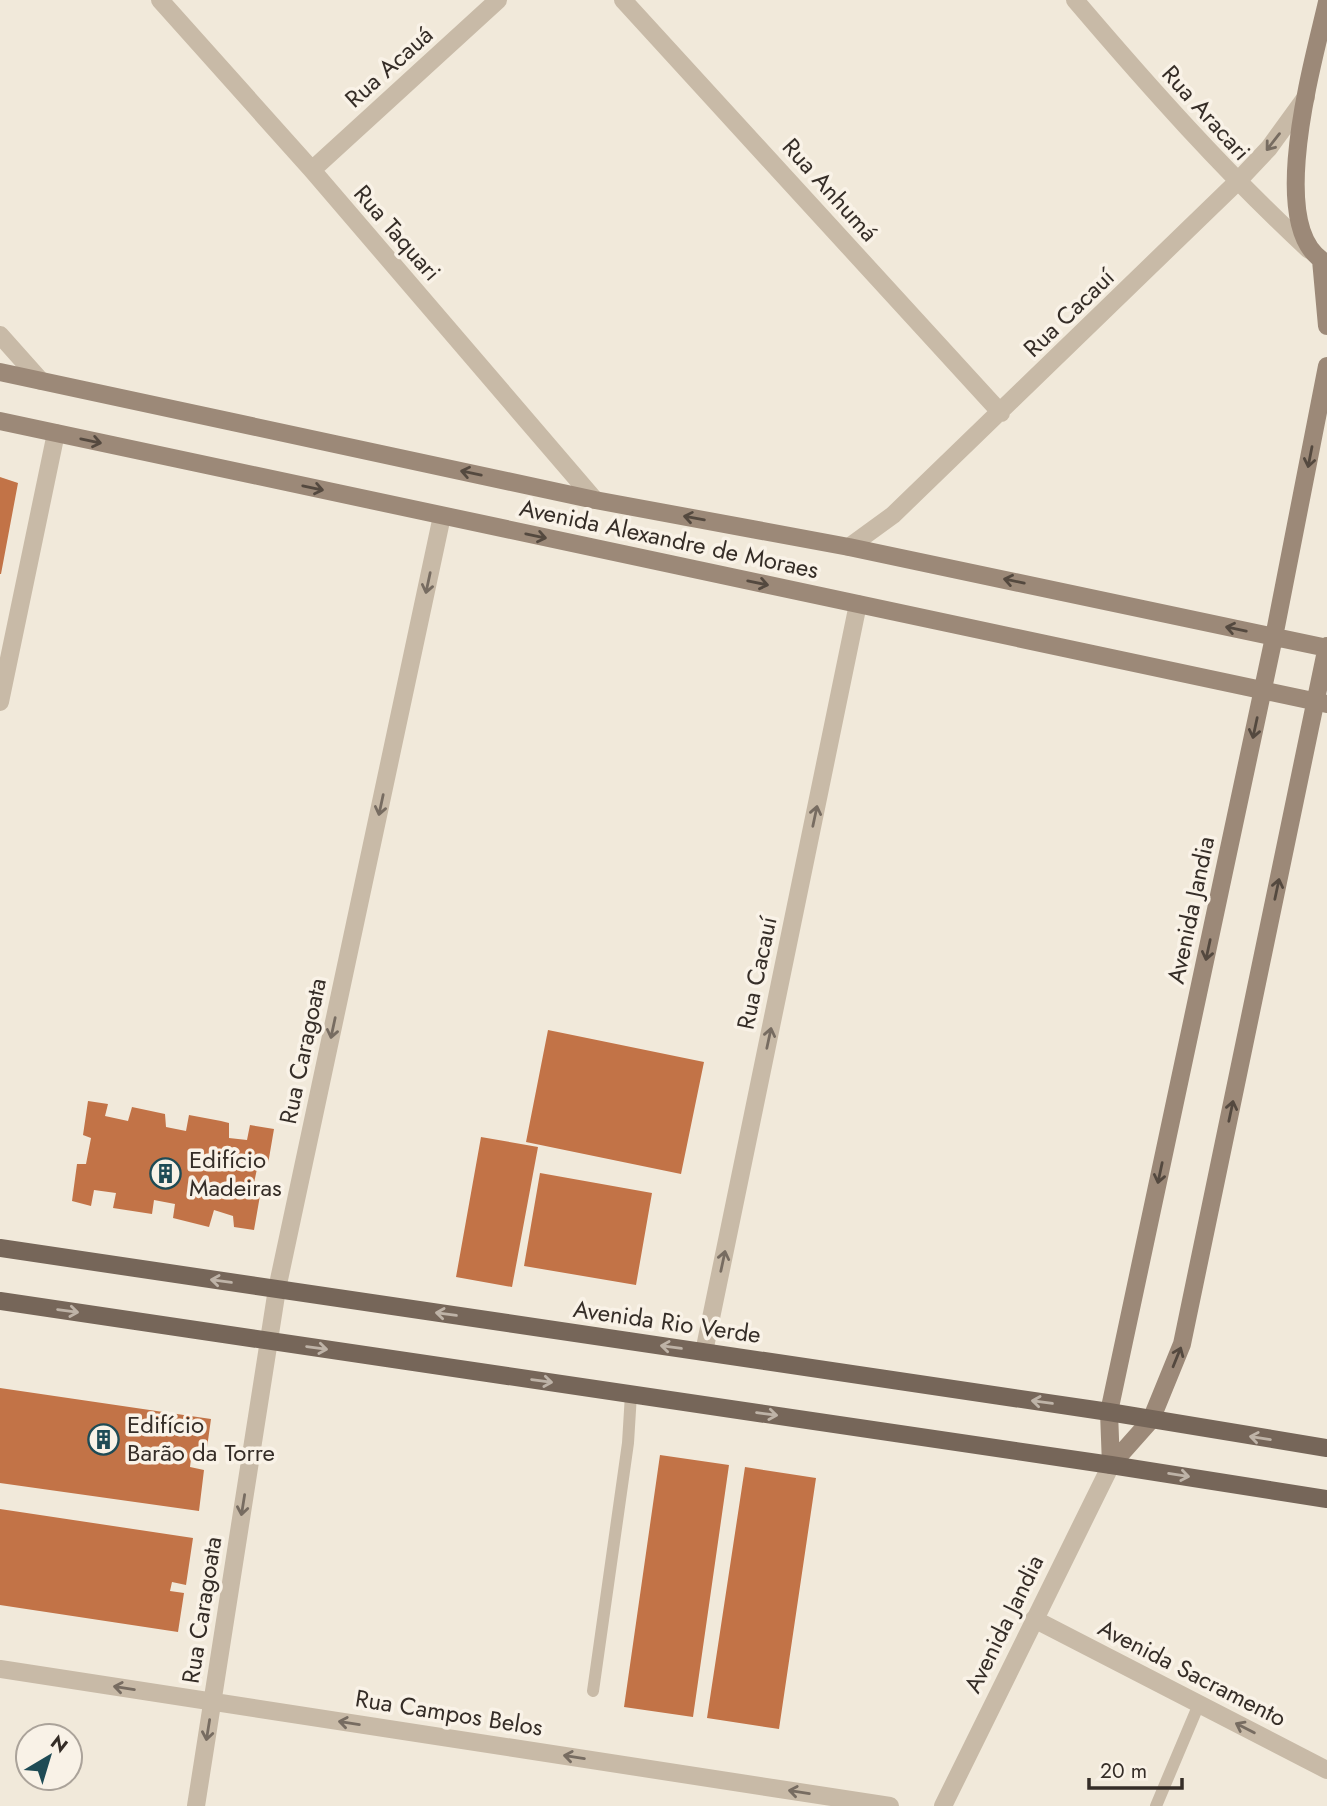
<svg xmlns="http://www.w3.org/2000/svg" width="1327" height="1806" font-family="Jost,sans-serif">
<rect width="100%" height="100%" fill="#f1e9da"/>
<!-- building -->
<path fill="#c27347" d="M0,477L18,483L1,574H0Z
M548,1030L704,1062L681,1174L526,1142Z
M88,1101L108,1104L105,1116L128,1121L132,1107L165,1114L166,1127L186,1131L189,1115L221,1121L229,1123V1138L247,1140L250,1125L274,1129L268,1164H258L254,1183L262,1184L254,1230L234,1227L233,1216L214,1210L209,1227L173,1218L175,1204L154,1200L152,1214L113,1208L116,1193L94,1190L91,1206L72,1201L77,1164H86L91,1138L83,1135Z
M481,1137L538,1147L512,1287L456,1277Z
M540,1173L652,1193L636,1285L524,1266Z
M0,1388L211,1419L205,1462L191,1459L190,1467L204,1470L199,1511L0,1483Z
M660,1455L729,1465L693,1717L624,1707Z
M745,1467L816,1478L779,1729L707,1718Z
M0,1509L193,1538L186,1585L172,1582L170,1591L184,1593L178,1632L0,1605Z"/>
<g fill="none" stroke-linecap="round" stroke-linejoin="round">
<!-- lane -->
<path stroke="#c8baa7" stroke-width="12" d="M593,1691L628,1443L631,1394
M1156,1806L1199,1704"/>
<!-- street -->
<path stroke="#c8baa7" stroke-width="18" d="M160,0L312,170L595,500
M623,0L1001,413
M1075,0C1150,88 1224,171 1309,250
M312,170L498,0
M0,335L41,381
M849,547L893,515L1236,183L1269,148L1306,97
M0,702L56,433
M704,1352L858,604
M1034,1619L1327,1770
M0,1669L890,1806
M196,1806L277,1289L442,516
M943,1806L1111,1465"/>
<!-- secondary -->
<path stroke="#9c8978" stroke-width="18" d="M1327,2C1315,56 1263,232 1327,263
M1321,260L1327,326
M0,372L595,500L849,547L1327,648
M0,421L1327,704
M1111,1465L1109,1412L1274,637L1327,366
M1111,1465L1151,1420L1182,1344L1327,646"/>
<!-- primary -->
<path stroke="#766659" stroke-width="18" d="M0,1248L1109,1412L1327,1448
M0,1301L1111,1465L1327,1499"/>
</g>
<!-- one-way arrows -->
<defs><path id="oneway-shaft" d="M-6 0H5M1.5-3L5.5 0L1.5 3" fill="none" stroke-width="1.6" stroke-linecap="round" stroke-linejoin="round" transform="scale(1.75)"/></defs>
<g stroke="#776c61">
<use href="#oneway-shaft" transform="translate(1273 142) rotate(128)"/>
<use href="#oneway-shaft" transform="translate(428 583) rotate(102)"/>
<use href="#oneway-shaft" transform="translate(381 805) rotate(102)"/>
<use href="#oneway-shaft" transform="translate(815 816) rotate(-78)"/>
<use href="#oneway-shaft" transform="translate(333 1028) rotate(102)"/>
<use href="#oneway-shaft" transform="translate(769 1038) rotate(-78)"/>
<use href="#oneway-shaft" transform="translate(723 1261) rotate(-78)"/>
<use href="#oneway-shaft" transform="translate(243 1505) rotate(99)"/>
<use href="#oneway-shaft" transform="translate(124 1688) rotate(-171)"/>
<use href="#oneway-shaft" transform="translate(349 1723) rotate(-171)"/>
<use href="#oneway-shaft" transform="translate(1245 1728) rotate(-153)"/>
<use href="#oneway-shaft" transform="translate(208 1730) rotate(99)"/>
<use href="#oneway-shaft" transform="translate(574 1757) rotate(-171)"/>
<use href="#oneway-shaft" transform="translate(799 1792) rotate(-171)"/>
</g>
<g stroke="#54493f">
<use href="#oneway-shaft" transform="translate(91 441) rotate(12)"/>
<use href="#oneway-shaft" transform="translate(1310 457) rotate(101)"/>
<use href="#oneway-shaft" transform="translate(471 473) rotate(-168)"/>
<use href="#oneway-shaft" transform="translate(313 488) rotate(12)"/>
<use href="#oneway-shaft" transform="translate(694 518) rotate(-170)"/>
<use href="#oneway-shaft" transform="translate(536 536) rotate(12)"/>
<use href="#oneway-shaft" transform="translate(1014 581) rotate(-168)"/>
<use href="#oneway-shaft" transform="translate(758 583) rotate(12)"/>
<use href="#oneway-shaft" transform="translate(1236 629) rotate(-168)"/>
<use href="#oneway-shaft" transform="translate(1255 728) rotate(102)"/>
<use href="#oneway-shaft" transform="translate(1277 889) rotate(-78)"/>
<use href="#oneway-shaft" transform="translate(1208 950) rotate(102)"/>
<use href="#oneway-shaft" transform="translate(1231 1111) rotate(-78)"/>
<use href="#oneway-shaft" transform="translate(1160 1173) rotate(102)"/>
<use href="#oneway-shaft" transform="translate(1177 1357) rotate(-68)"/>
</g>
<g stroke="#beb3a7">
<use href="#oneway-shaft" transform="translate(221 1281) rotate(-172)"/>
<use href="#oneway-shaft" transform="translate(68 1311) rotate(8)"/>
<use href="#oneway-shaft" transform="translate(446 1314) rotate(-172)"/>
<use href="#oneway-shaft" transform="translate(671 1347) rotate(-172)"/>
<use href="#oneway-shaft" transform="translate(317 1348) rotate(8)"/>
<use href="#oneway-shaft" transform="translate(542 1381) rotate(8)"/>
<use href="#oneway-shaft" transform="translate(1042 1402) rotate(-172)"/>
<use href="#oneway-shaft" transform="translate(767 1414) rotate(8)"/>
<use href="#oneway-shaft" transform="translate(1260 1438) rotate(-171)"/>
<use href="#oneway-shaft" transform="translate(1179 1475) rotate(9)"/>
</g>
<!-- icons -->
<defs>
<symbol id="building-ring" viewBox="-11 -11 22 22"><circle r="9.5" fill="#f9f2e7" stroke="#1e4b55" stroke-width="1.5"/><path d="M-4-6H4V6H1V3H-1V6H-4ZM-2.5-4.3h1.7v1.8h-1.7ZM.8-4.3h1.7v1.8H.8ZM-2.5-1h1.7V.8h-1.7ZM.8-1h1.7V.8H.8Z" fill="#1e4b55"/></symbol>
</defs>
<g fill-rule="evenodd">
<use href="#building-ring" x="148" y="1156" width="35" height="35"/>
<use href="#building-ring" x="86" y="1422" width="35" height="35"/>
</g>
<g text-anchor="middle" stroke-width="7" stroke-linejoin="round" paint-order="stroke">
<!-- street labels -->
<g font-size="24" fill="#352d27" stroke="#f9f2e7">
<text transform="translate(389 67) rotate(-42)" y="8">Rua Acauá</text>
<text transform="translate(1206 113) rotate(48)" y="8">Rua Aracari</text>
<text transform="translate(830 190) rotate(48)" y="8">Rua Anhumá</text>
<text transform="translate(397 233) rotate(49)" y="8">Rua Taquari</text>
<text transform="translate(1069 313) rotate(-44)" y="8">Rua Cacauí</text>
<text transform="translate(669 539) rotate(12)" y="8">Avenida Alexandre de Moraes</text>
<text transform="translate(1191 910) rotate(-78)" y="8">Avenida Jandia</text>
<text transform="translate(757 973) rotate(-78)" y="8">Rua Cacauí</text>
<text transform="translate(303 1051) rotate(-78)" y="8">Rua Caragoata</text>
<text transform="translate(667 1322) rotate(8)" y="8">Avenida Rio Verde</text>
<text transform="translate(202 1610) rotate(-81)" y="8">Rua Caragoata</text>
<text transform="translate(1004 1624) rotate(-64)" y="8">Avenida Jandia</text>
<text transform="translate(1192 1673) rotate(27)" y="8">Avenida Sacramento</text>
<text transform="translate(449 1713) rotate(9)" y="8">Rua Campos Belos</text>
</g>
<!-- poi labels -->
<g font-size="24" fill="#352d27" stroke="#f9f2e7" text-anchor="start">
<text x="189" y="1168">Edifício<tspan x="189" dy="28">Madeiras</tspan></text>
<text x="127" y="1433">Edifício<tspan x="127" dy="28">Barão da Torre</tspan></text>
</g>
</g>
<!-- north arrow -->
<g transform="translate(49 1757) rotate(38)"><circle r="33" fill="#f9f2e7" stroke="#aba39a" stroke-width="2"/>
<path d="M0-5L12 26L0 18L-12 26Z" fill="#1e4b55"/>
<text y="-10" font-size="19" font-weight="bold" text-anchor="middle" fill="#352d27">N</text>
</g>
<!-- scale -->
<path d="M1089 1778v10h93v-10" fill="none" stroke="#352d27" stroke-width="3.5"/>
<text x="1100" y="1778" font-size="21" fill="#352d27" stroke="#f9f2e7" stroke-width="5" paint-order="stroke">20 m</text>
</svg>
